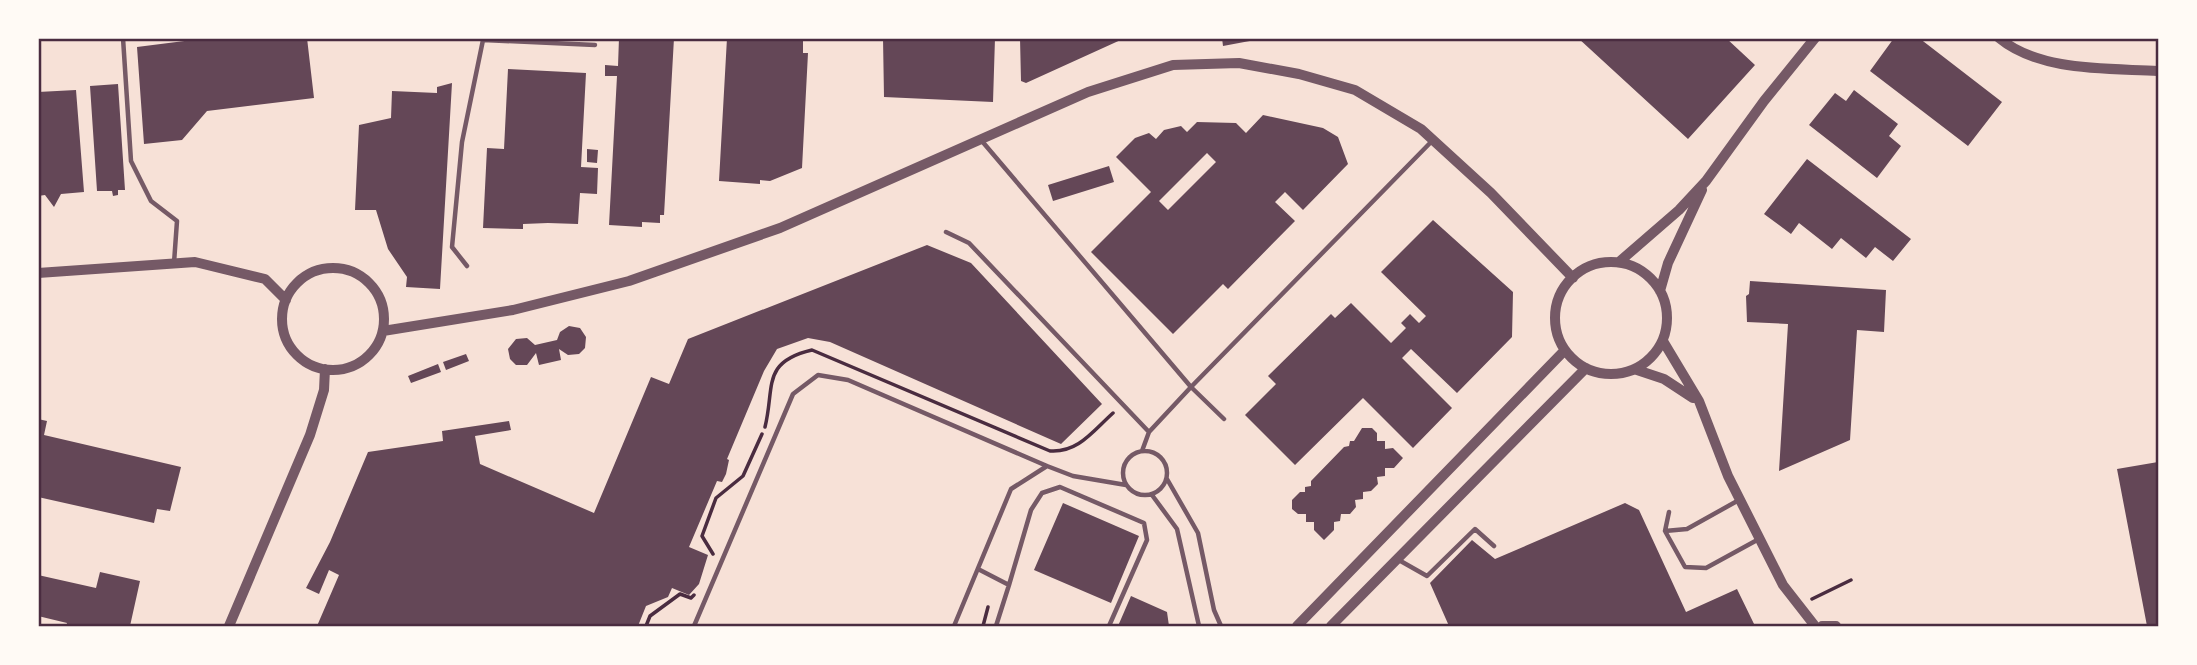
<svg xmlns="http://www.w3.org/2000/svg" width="2197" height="665" font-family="'Source Serif 4',serif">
<rect width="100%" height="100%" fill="#f7e1d7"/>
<!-- building -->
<path fill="#644757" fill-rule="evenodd" d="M208,38H307L314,98L207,111L182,140L144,144L137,47Z
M619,38H674L664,215H660V223L642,222V227L609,225L617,76H605V65L618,66Z
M727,38H803V53H808L802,168L770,181L760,180V184L719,181Z
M883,38H995L993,102L884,97Z
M1020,38H1125L1026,83L1021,81Z
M1222,38H1255V40L1223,46Z
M1578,38H1726L1755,65L1688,139Z
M1894,38H1919L2002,102L1968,146L1870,71Z
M508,69L586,73L581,167L598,168L597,194L580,193L578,224L548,223L523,224V229L483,228L487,148L504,149Z
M452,83L440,289L406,287L407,277L388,249L376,210H355L359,125L391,118L392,91L437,93V87Z
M118,84L125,190H118V195L113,196L112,191H97L90,86Z
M76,90L84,192L61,194L54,207L45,195L38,196V92Z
M1854,90L1898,124L1889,136L1901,146L1877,178L1809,125L1835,93L1846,101Z
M1263,115L1323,128L1338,137L1348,164L1303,210L1285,192L1275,202L1295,221L1228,289L1223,284L1173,334L1091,252L1151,192L1116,157L1135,138L1149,133L1156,139L1164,130L1181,126L1187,132L1197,122L1236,123L1246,133ZM1207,153L1216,162L1168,210L1159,201Z
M587,149L598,150L597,163L587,162Z
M1807,159L1911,239L1893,261L1875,247L1866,258L1841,238L1832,249L1799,223L1791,234L1764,214Z
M1109,166L1114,182L1053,201L1048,185Z
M1433,220L1513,292L1512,337L1457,393L1411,349L1402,358L1452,408L1413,448L1363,398L1295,465L1245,415L1276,384L1268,376L1331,314L1335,318L1351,303L1391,343L1406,328L1401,323L1410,314L1419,323L1426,316L1381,272Z
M927,245L971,263L1102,404L1061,444L830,342L808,338L777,349L764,371L727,459L729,460L726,474L722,482L717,481L689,547L708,555L699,584L689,595L672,588L668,597L646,606L638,626H317L339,575L329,570L319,594L306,588L330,542L368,452L443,441L442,431L509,421L511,430L475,436L480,464L594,513L651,377L669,384L688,339Z
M1750,281L1886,290L1884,332L1857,330L1850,440L1779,471L1788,324L1747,322L1746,296L1749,294Z
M569,326L580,328L586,337L585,348L579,354L568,355L559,349L561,360L539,365L536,353L527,365H516L510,359L508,349L516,339L527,338L535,345L557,340L560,332Z
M466,354L469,361L446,370L443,362Z
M438,364L441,372L411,383L408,376Z
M38,419L47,421L44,435L181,467L170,511L157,509L154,523L38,497Z
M1362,428H1372L1377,433V441H1385V449L1393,448L1403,458L1394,468H1385V476L1377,477L1378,484L1371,491L1363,492V499L1355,500L1356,507L1350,514H1341L1340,521L1334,522V530L1324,540L1314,530V522H1306V514H1298L1292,509V500L1300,492H1305V487L1311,486V481L1344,447L1349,446L1350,441H1354Z
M2158,462V626H2147L2117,469Z
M1063,503L1139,536L1111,603L1034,570Z
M1625,503L1639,510L1686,612L1737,589L1755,626H1449L1430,583L1472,540L1495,559Z
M100,572L140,581L130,626H66L67,623L38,616V575L96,588Z
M1131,596L1167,612L1169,626H1118Z"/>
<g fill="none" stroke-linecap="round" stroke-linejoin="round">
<!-- path -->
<path stroke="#4a2c40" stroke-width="3.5" d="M765,427C775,387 761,362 812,350L1050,451C1078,453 1093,431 1113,413
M713,554L702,536L716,498L743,476L762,434
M1812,599L1851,580
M646,626L650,616L680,594L691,598L694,595
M983,626L988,607"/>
<!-- service -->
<path stroke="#755966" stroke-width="4.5" d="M123,38L131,161L151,201L177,221L174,263
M981,140L1191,387L1224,419
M946,232L969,243L1149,432
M467,266L452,247L462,142L483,40L595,45
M1123 473a22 22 0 1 1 44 0a22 22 0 1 1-44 0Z
M1142,451L1149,432L1191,387L1432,141
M1167,479L1198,533L1214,610L1221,626
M1152,495L1177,529L1199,626
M1669,512L1665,531L1685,567L1706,568L1759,539
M1665,531L1687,529L1739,500
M1397,559L1427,576L1475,529L1494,546
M978,569L1009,585L996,626
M1009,585L1031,510L1042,493L1060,487L1144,523L1147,540L1109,626
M694,626L793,394L818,375L848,380L1047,466
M954,626L1011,489L1047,466L1073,476L1126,485"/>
<!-- tertiary -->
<path stroke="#755966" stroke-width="10" d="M1999,38C2040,72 2108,68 2158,71
M1619,262L1679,210L1706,181L1764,101L1815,38
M1555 318a56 56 0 1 1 112 0a56 56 0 1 1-112 0Z
M282 319a51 51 0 1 1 102 0a51 51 0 1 1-102 0Z
M38,273L195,262L265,279L286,300
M1660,291L1668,263L1702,190
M383,331L513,310L629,281L780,228L1088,92L1173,65L1239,63L1299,74L1355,90L1421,129L1491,193L1573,278
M1663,341L1699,401L1728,476L1783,585L1815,626
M1634,369L1664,379L1693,398
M229,626L310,435L324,390L325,369
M1297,626L1565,350
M1331,626L1586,368
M1822,626H1836"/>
</g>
<!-- border -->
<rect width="2197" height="665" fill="none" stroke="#fffaf5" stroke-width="80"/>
<rect x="40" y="40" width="2117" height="585" fill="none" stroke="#4a2c40" stroke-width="2.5"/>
</svg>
